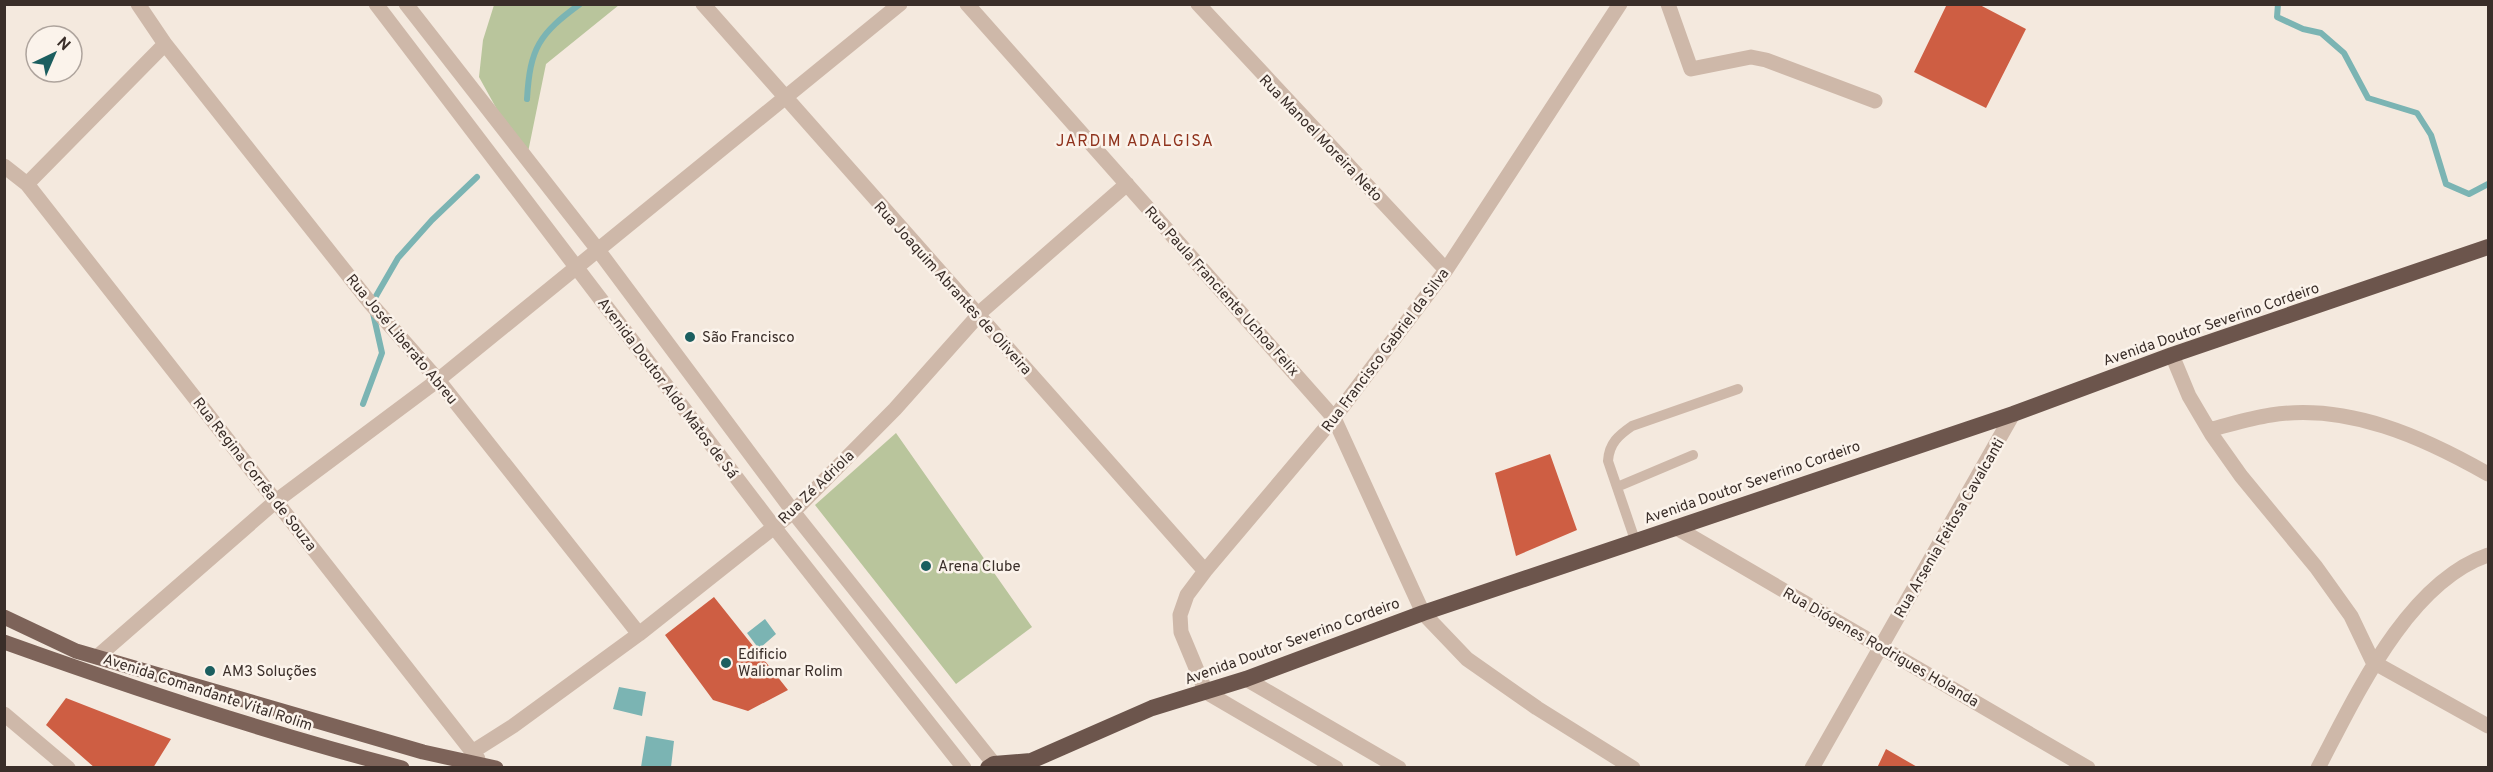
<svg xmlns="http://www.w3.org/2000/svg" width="2493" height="772" font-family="Overpass,sans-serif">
<rect width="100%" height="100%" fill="#f4e9de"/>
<!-- green -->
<path fill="#b9c59c" d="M494,5H619L546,64L526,162L479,77L483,40Z
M896,433L1032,627L956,684L815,505Z"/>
<!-- water -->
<path fill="#7bb4b3" d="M765,619L776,634L759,649L747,633Z
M619,687L646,692L642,716L613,709Z
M646,736L674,741L671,767H641Z"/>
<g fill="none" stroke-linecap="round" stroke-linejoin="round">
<!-- stream -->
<path stroke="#7bb4b3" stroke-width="6" d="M2278,4L2277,17L2303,29L2321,33L2344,53L2368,98L2417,113L2431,135L2446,184L2469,194L2488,184
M527,99C530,48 539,34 580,4
M372,303L398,258L432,220L477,177
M363,404L382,353L373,313"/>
</g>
<!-- building -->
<path fill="#ce5e43" d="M1947,4H1978L2026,29L1986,108L1914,72Z
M1550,454L1577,530L1516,556L1495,473Z
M714,597L788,690L748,711L713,700L665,635Z
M66,698L171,739L153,768H95L46,725Z
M1886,749L1919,768H1877Z"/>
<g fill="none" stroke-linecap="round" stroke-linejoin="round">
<!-- service -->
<path stroke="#ceb8a9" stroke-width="10" d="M1617,487L1693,455
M1635,540L1608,461C1609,443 1619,435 1632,426L1738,389"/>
<!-- minor -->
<path stroke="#ceb8a9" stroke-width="15" d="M138,4L165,44L371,304L438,380L639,634
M376,4L774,527L964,768
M406,4L598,250L798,518L994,764
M703,4L1205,571
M967,4L1334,418L1423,613L1467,659L1537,708L1633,768
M1198,4L1446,270
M1668,4L1691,69L1751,57L1766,60L1875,101
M4,166L27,184L478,759
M27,184L165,44
M2172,355L2189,396L2212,435L2241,476L2316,567L2351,616L2373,662L2488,726
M2209,430C2229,425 2250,418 2271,415C2348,403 2423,437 2488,474
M1675,527L2088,768
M97,657L276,501L438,380L900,4
M1246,679L1399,768
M4,714L68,768
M472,752L513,726L639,634L793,512L895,409L984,309L1127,184
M1336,768L1206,692L1181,632L1180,615L1187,595L1205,571L1334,418L1446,270L1620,4
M1812,768L2013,414
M2318,768C2356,696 2407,583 2488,555"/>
<!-- primary -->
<path stroke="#7d6359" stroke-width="15" d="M4,617L76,651L423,752L496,768
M4,642C135,689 267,733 402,768"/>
<!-- trunk -->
<path stroke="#6c554c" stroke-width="16" d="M988,768L994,764L1031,761L1152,708L1246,679L1423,613L2013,414L2172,355L2488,247"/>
</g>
<!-- markers -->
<g fill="#1b5e5f" stroke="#fbf3eb" stroke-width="2">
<circle cx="690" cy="337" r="6"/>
<circle cx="926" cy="566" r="6"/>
<circle cx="726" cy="663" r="6"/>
<circle cx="210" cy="671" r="6"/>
</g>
<g text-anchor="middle" stroke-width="5" stroke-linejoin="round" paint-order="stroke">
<!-- street labels -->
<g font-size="15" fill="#3a2e29" stroke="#fbf3eb">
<text transform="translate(1321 138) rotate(46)" y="5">Rua Manoel Moreira Neto</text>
<text transform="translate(953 288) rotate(48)" y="5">Rua Joaquim Abrantes de Oliveira</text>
<text transform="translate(1222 291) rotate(48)" y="5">Rua Paula Franciente Uchoa Felix</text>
<text transform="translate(2211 324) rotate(-19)" y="5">Avenida Doutor Severino Cordeiro</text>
<text transform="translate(402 339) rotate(50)" y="5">Rua José Liberato Abreu</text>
<text transform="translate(1385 350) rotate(-53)" y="5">Rua Francisco Gabriel da Silva</text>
<text transform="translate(668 388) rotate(53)" y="5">Avenida Doutor Aldo Matos de Sá</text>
<text transform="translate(255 474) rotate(52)" y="5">Rua Regina Corrêa de Souza</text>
<text transform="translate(1752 482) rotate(-19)" y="5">Avenida Doutor Severino Cordeiro</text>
<text transform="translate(816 487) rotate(-44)" y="5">Rua Zé Adriola</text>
<text transform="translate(1949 528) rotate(-60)" y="5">Rua Arsenia Feitosa Cavalcanti</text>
<text transform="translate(1292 641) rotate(-20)" y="5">Avenida Doutor Severino Cordeiro</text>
<text transform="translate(1881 647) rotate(30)" y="5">Rua Diógenes Rodrigues Holanda</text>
<text transform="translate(208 692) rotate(18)" y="5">Avenida Comandante Vital Rolim</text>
</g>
<!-- poi labels -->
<g font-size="15" fill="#3a2e29" stroke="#fbf3eb" text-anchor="start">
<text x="702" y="342">São Francisco</text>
<text x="938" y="571">Arena Clube</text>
<text x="738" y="659">Edificio<tspan x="738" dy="17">Waliomar Rolim</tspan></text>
<text x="222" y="676">AM3 Soluções</text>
</g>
<!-- neighbourhood labels -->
<g font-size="16" letter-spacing="1.5" fill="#8f321c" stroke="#fbf3eb">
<text x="1135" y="146">JARDIM ADALGISA</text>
</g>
</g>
<!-- border -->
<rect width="2493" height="772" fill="none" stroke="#3a2e29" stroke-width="12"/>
<!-- north arrow -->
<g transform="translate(54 54) rotate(44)"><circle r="28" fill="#fbf3eb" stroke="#aea49d" stroke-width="1.5"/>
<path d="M0-4.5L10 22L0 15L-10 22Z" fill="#1b5e5f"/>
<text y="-9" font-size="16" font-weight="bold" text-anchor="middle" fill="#3a2e29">N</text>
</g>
</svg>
